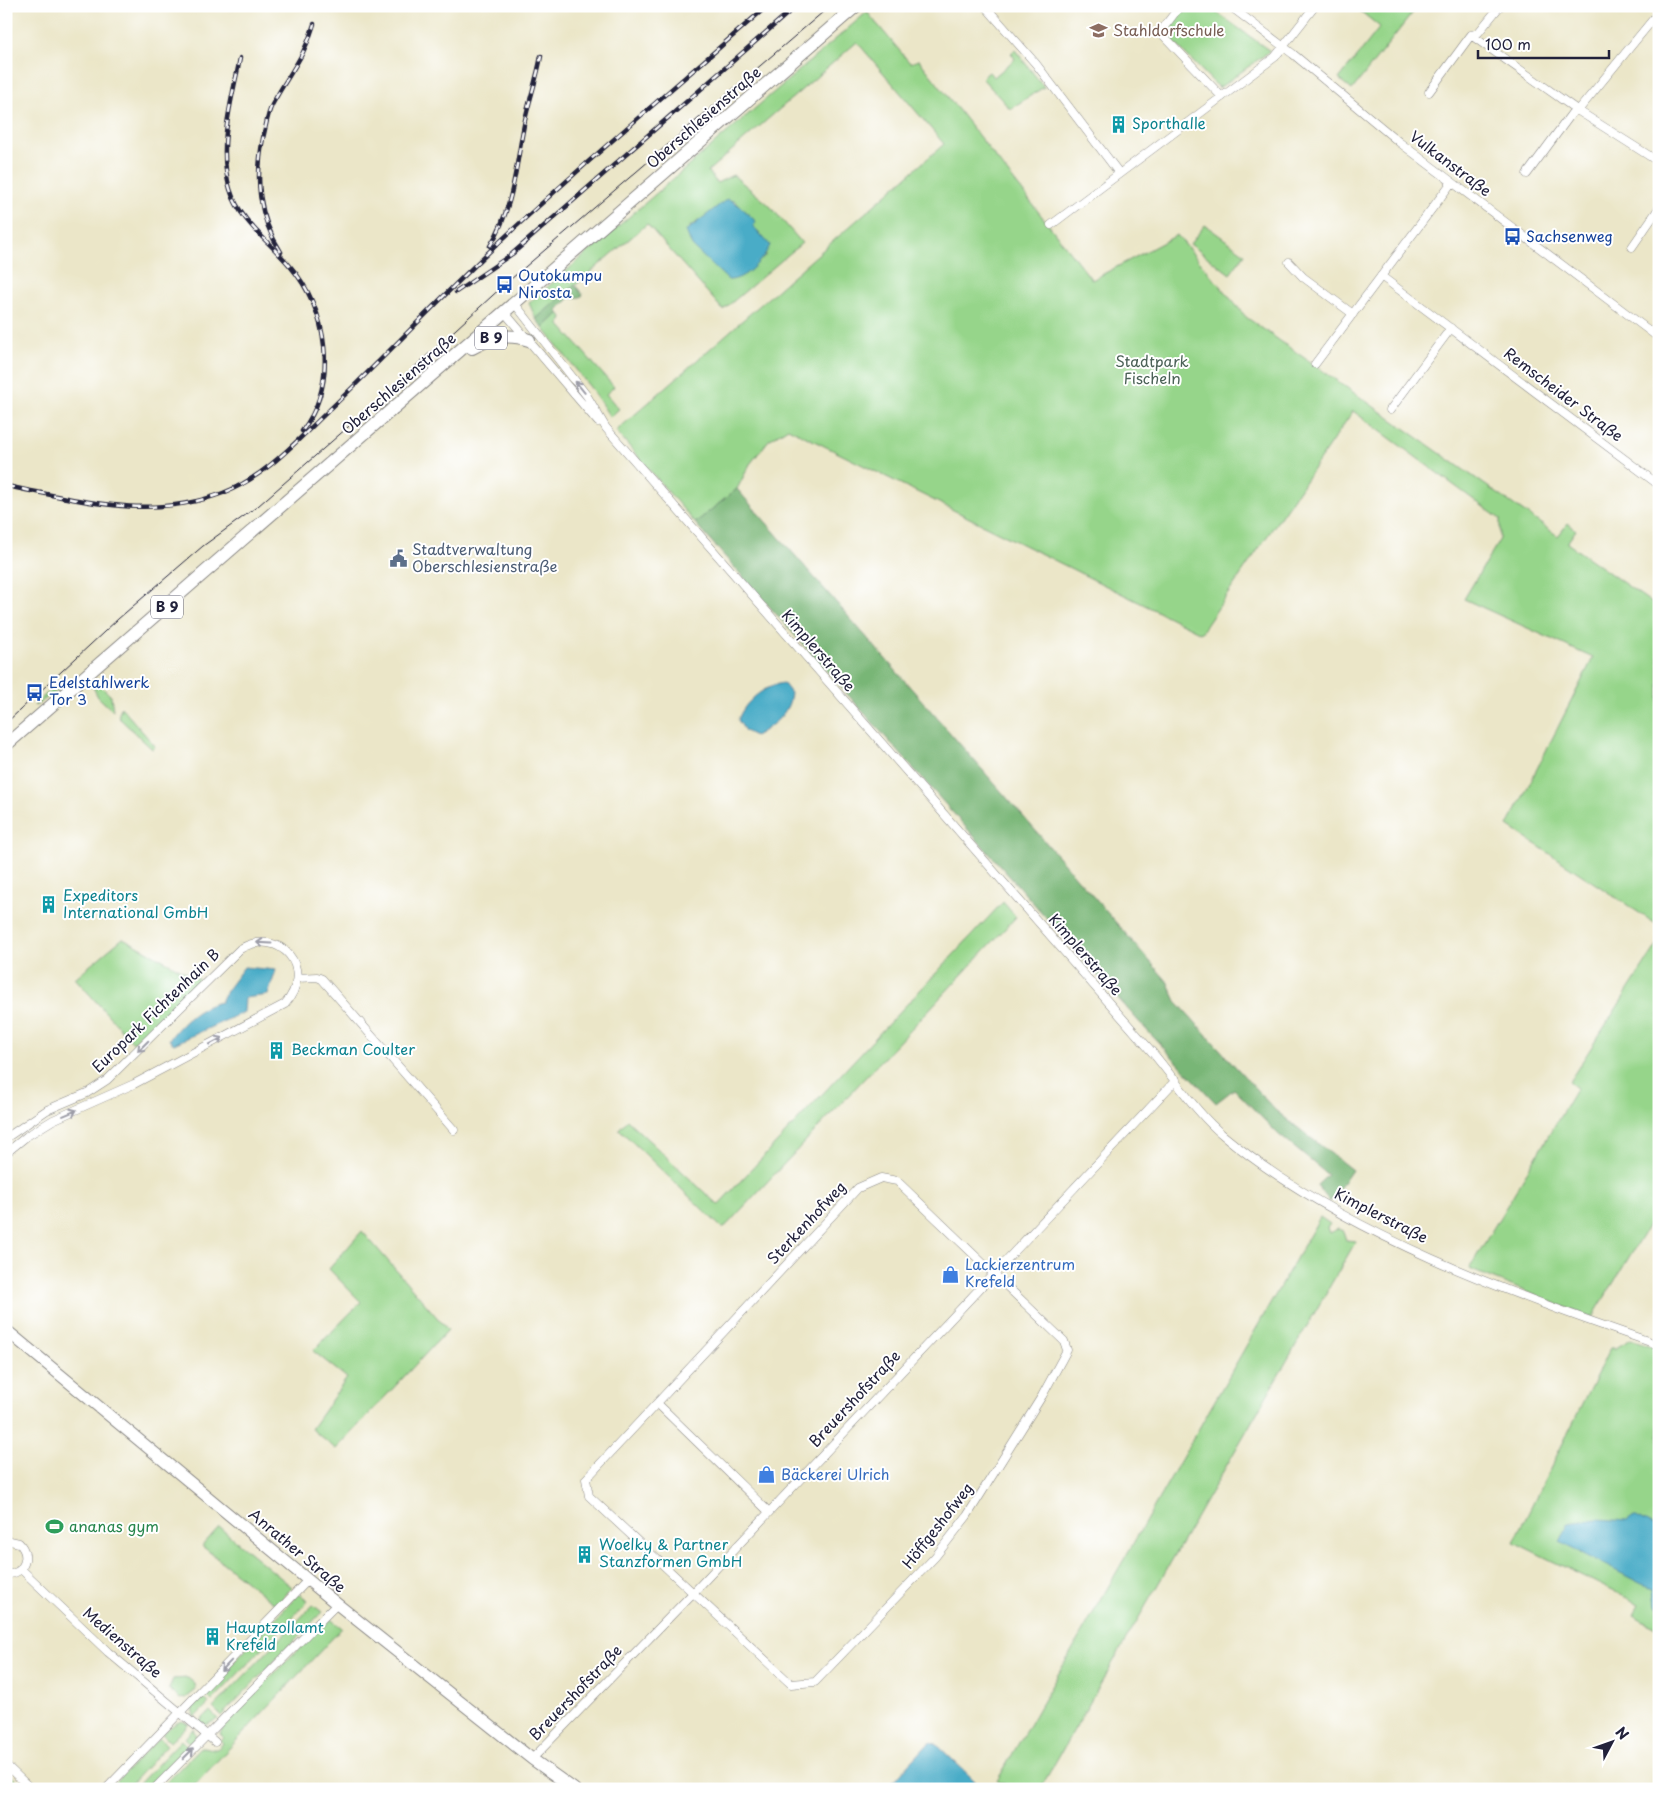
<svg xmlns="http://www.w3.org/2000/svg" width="1665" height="1795" font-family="'Playpen Sans',sans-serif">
<rect width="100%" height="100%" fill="#fff"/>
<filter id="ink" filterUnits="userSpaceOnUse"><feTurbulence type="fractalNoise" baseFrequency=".02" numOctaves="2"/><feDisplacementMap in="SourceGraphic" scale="10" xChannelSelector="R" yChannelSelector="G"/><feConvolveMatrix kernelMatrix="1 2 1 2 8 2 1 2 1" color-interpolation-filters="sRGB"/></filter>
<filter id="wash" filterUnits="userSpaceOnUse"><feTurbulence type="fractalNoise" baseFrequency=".0096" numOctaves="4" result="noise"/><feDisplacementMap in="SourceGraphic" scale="20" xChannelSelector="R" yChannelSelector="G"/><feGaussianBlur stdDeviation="1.12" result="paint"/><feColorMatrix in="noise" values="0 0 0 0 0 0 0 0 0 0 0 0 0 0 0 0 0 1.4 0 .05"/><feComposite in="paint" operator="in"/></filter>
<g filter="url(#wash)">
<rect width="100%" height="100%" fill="#ebe6c8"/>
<!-- green -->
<path fill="#96d58a" stroke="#5c7c62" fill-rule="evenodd" d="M1185,6H1208L1270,51L1219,88L1167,35V30Z
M1354,6H1418L1352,90L1339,79L1380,27Z
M867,12L910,63L919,60L1092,280L1177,235L1246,317L1558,536L1568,523L1576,530L1567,543L1659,608V926L1508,826L1593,658L1464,599L1500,539V519L1353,411L1201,633L788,428L769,440L750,464L737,489L695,523L616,431L944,144L857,42L708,171L717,183L733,175L769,205L802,243L723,310L647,224L536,319L529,303ZM734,200L756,222L753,226L760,233L766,255L749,270L688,228L716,209Z
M1015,50L1044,87L1010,109L982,78L989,72L994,77L1015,59L1011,53Z
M1205,225L1245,254L1230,274L1190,244Z
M559,313L562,317L560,325L614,387L606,394L619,409L610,417L593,391L543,328Z
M62,680L57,691L35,706L34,705Z
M93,682H97L111,696L113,711L98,697L92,685Z
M121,707L155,746L152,749L118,717Z
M1003,902L1016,917L723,1229L619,1129L627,1120L718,1205Z
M123,938L200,980L133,1043L75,978Z
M1659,942V1208L1592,1318L1469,1269L1577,1088L1569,1082Z
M1320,1217L1330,1224L1327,1228L1329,1233L1338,1229L1343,1231L1346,1240L1356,1241L1040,1789H1015L997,1781Z
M362,1231L448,1330L336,1449L311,1429L347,1378L313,1351L361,1302L329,1269Z
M1631,1339L1659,1349V1629L1633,1615L1639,1604L1514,1542L1610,1348H1616Z
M219,1527L292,1587L277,1606L202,1546Z
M299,1594L308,1601L212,1701L204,1693Z
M313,1605L322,1612L221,1716L213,1708Z
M329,1618L342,1628L191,1789H160L199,1749L203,1747C213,1748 216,1753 223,1743L221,1741L224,1738L220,1734L226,1722Z
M188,1678L195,1684L196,1690L186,1698L180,1699L169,1689L173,1679Z
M201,1695L209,1703L194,1718L192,1707Z
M210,1711L218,1719L206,1725L199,1722Z
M181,1721L189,1724L170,1742L162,1734L173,1725Z
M193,1729L196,1736L192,1745L185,1738Z
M159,1738L167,1745L126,1789H109Z
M181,1740L189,1748L150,1789H134Z
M6,1771L25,1789H6Z"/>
<!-- forest -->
<path fill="#78b676" stroke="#4d6c58" d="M575,285L583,295L580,297L570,298L557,310L559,313L543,328L536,319Z
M737,489L1167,981L1176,1001L1275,1110L1352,1170L1330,1202L1317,1185L1328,1175L1278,1134L1234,1089L1216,1103L1141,1024L695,523Z"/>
<!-- water -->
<path fill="#48acc7" stroke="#356781" d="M727,199C735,200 750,215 756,222L753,226L770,245C764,259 744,281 728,280L692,246L686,231Z
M783,683L791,693C789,715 773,725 755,736L745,731L738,720C744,702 764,686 783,683Z
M244,967L276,970L268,995L245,998L244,1012L174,1044L169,1040C181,1023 199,1006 221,1002L226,991Z
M1634,1516L1659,1528V1607L1656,1605L1654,1588L1642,1584L1560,1542L1569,1523L1598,1519L1627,1521Z
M930,1742L935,1743L975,1781V1789H886Z"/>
</g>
<g filter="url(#ink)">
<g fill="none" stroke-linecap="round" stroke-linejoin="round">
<defs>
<path id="street" d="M985,6L1036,64L1119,173
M1180,6L1164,27V36L1222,97
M1230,6L1293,54L1399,142L1659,338
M1471,35L1577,110L1659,162
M1429,92L1471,35L1478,33L1500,6
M1527,174L1572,113L1581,107L1659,12
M1051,225L1275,57L1315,6
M1632,247L1659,208
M1289,262L1303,277L1353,314
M1381,276L1659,485
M515,304L587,396L606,428L1152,1052C1175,1079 1196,1113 1223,1135C1342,1234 1514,1295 1659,1345
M505,313L598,422
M1315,364L1452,182
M1390,410L1451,328
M297,978L317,977L322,979L454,1130
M6,1138L47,1110L87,1093L107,1080L240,949C280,926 316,969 285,1004L134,1084L53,1120L27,1136L6,1153
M881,1178L897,1181L1064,1341L1067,1350L1042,1396L967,1516L935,1557L815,1682L791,1684L589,1496L586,1479L858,1188Z
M657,1403L768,1511
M6,1540L19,1543C31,1555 25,1575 6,1574
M21,1569L108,1652L215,1742
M532,1759L693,1593L1176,1080
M6,1765L31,1789
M106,1789L308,1580
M154,1789L337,1604"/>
<path id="secondary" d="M6,1330L337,1604L532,1759L574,1789"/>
<path id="primary" d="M472,348C492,337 506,333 529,340
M6,745L856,6"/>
</defs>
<!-- street casing -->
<use href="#street" stroke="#868482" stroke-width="9"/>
<!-- secondary casing -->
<use href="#secondary" stroke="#868482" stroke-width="13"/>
<!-- primary casing -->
<use href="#primary" stroke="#868482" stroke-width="14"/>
<!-- street -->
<use href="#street" stroke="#fff" stroke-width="8"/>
<!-- secondary -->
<use href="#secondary" stroke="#fff" stroke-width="11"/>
<!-- primary -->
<use href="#primary" stroke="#fff" stroke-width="12"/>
<!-- tram -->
<path stroke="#22223b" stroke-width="1" d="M6,723L118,619L203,546L258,506L372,406L504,285L830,6"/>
<defs>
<path id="rail" d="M240,58C232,100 217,146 230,189C240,222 268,240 290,266C328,310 339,382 302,431
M490,246C514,208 516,163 525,120C530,98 537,78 541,56
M281,252C258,216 255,179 263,138C266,127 267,115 272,105C288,74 304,59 314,24
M456,292L512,254L796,6
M6,486C80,500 149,521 223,493C263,478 294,444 324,415C381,361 434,304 491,250C580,166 675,87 767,6"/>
</defs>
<!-- rail casing -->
<use href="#rail" stroke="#22223b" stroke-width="4.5"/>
<!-- rail -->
<use href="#rail" stroke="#fff" stroke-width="2.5" stroke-dasharray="8" stroke-linecap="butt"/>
</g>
<!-- one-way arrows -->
<defs><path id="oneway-shaft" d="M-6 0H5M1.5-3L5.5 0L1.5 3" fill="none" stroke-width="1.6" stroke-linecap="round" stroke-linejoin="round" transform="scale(1.25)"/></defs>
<g stroke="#9c9ca7">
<use href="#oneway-shaft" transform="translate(580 387) rotate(-129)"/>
<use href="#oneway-shaft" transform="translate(264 943) rotate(-177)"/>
<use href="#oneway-shaft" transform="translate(216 1041) rotate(-28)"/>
<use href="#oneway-shaft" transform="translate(143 1046) rotate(135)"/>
<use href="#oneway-shaft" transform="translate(70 1113) rotate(-23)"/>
<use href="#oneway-shaft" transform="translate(226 1666) rotate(134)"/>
<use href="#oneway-shaft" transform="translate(188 1754) rotate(-45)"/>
</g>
</g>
<!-- icons -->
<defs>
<symbol id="school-bare" viewBox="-9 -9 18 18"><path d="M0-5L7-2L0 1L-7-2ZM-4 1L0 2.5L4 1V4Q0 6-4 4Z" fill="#8d6e63" stroke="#fff" stroke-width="2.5" paint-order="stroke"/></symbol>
<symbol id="building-bare" viewBox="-9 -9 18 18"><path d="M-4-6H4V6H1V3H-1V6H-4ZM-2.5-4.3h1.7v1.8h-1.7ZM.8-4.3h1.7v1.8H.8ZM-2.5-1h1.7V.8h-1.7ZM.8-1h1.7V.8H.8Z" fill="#0f9aa8" stroke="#fff" stroke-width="2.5" paint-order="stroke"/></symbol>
<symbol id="bus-bare" viewBox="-9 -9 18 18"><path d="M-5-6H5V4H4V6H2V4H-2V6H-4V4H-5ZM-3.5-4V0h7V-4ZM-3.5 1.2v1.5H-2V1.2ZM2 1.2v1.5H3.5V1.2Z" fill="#1a4fb4" stroke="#fff" stroke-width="2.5" paint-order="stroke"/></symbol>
<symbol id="civic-bare" viewBox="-9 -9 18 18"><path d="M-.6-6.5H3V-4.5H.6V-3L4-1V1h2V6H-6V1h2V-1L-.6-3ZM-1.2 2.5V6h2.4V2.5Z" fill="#5c6f8a" stroke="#fff" stroke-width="2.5" paint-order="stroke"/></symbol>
<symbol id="shop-bare" viewBox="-9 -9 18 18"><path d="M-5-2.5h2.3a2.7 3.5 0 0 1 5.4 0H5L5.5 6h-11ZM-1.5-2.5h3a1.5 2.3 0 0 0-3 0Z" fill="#3f7fe0" stroke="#fff" stroke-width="2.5" paint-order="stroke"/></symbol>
<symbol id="stadium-bare" viewBox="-9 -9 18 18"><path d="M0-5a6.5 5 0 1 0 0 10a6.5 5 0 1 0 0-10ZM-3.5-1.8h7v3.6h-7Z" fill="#2e9e5b" stroke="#fff" stroke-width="2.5" paint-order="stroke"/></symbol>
</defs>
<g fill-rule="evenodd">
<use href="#school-bare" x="1086" y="18" width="25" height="25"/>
<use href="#building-bare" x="1106" y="112" width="25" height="25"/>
<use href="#bus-bare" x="1500" y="224" width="25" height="25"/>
<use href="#bus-bare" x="492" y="272" width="25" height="25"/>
<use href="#civic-bare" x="386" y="546" width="25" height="25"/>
<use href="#bus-bare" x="22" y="680" width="25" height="25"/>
<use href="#building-bare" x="36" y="892" width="25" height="25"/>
<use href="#building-bare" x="264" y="1038" width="25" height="25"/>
<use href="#shop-bare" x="938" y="1262" width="25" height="25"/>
<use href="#shop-bare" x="754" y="1462" width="25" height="25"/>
<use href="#stadium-bare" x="42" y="1514" width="25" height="25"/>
<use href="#building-bare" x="572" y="1542" width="25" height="25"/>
<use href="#building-bare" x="200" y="1624" width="25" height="25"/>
</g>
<g text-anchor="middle" stroke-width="4" stroke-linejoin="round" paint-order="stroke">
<!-- shield labels -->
<g fill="#fff" stroke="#646476" stroke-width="1">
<rect x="475" y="326.5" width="32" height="23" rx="4"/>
<rect x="151" y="595.5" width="32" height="23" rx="4"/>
</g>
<g font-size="14" font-weight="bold" fill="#22223b">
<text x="491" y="343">B 9</text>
<text x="167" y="612">B 9</text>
</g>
<!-- education labels -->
<g font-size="15" fill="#785e54" stroke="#fff" text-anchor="start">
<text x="1113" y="36">Stahldorfschule</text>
</g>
<!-- street labels -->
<g font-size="15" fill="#22223b" stroke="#fff">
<text transform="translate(704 118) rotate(-41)" y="5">Oberschlesienstraße</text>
<text transform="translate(1450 164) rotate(37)" y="5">Vulkanstraße</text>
<text transform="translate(399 384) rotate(-41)" y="5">Oberschlesienstraße</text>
<text transform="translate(1563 395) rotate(37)" y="5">Remscheider Straße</text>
<text transform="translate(818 651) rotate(49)" y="5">Kimplerstraße</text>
<text transform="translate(1085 955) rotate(49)" y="5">Kimplerstraße</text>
<text transform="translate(156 1011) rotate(-44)" y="5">Europark Fichtenhain B</text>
<text transform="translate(1381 1216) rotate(27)" y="5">Kimplerstraße</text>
<text transform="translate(807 1223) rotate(-47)" y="5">Sterkenhofweg</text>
<text transform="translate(855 1399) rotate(-47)" y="5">Breuershofstraße</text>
<text transform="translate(938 1526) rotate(-52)" y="5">Höffgeshofweg</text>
<text transform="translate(297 1551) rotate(40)" y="5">Anrather Straße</text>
<text transform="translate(122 1643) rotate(41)" y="5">Medienstraße</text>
<text transform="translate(576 1693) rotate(-46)" y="5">Breuershofstraße</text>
</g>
<!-- culture labels -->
<g font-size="15" fill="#0d838f" stroke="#fff" text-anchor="start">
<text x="1132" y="129">Sporthalle</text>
<text x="63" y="901">Expeditors<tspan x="63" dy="17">International GmbH</tspan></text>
<text x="291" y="1055">Beckman Coulter</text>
<text x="599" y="1550">Woelky &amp; Partner<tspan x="599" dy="17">Stanzformen GmbH</tspan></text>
<text x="226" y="1633">Hauptzollamt<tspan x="226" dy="17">Krefeld</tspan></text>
</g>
<!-- transit labels -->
<g font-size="15" fill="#164399" stroke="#fff" text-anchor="start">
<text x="1526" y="242">Sachsenweg</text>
<text x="518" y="281">Outokumpu<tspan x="518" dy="17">Nirosta</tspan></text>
<text x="49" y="688">Edelstahlwerk<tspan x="49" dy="17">Tor 3</tspan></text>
</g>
<!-- park labels -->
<g font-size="15" fill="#4b6157" stroke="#fff">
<text x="1152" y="367">Stadtpark<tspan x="1152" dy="17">Fischeln</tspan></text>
</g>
<!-- service labels -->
<g font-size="15" fill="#4e5e75" stroke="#fff" text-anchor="start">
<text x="412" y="555">Stadtverwaltung<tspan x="412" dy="17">Oberschlesienstraße</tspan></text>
</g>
<!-- shop labels -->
<g font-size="15" fill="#366cbe" stroke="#fff" text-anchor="start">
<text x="965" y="1270">Lackierzentrum<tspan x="965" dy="17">Krefeld</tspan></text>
<text x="781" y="1480">Bäckerei Ulrich</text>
</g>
<!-- leisure labels -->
<g font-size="15" fill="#27864d" stroke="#fff" text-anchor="start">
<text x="69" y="1532">ananas gym</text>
</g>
</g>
<!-- margin -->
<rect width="1665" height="1795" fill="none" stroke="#fff" stroke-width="25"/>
<!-- north arrow -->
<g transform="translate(1612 1742) rotate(49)" stroke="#ffffff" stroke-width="4" paint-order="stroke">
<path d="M0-4L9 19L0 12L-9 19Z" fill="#22223b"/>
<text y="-8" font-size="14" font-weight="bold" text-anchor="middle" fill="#22223b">N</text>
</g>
<!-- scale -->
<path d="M1478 50v8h131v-8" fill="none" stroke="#22223b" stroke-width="2.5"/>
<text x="1485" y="50" font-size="15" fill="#22223b" stroke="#ffffff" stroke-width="4" paint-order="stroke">100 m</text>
</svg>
